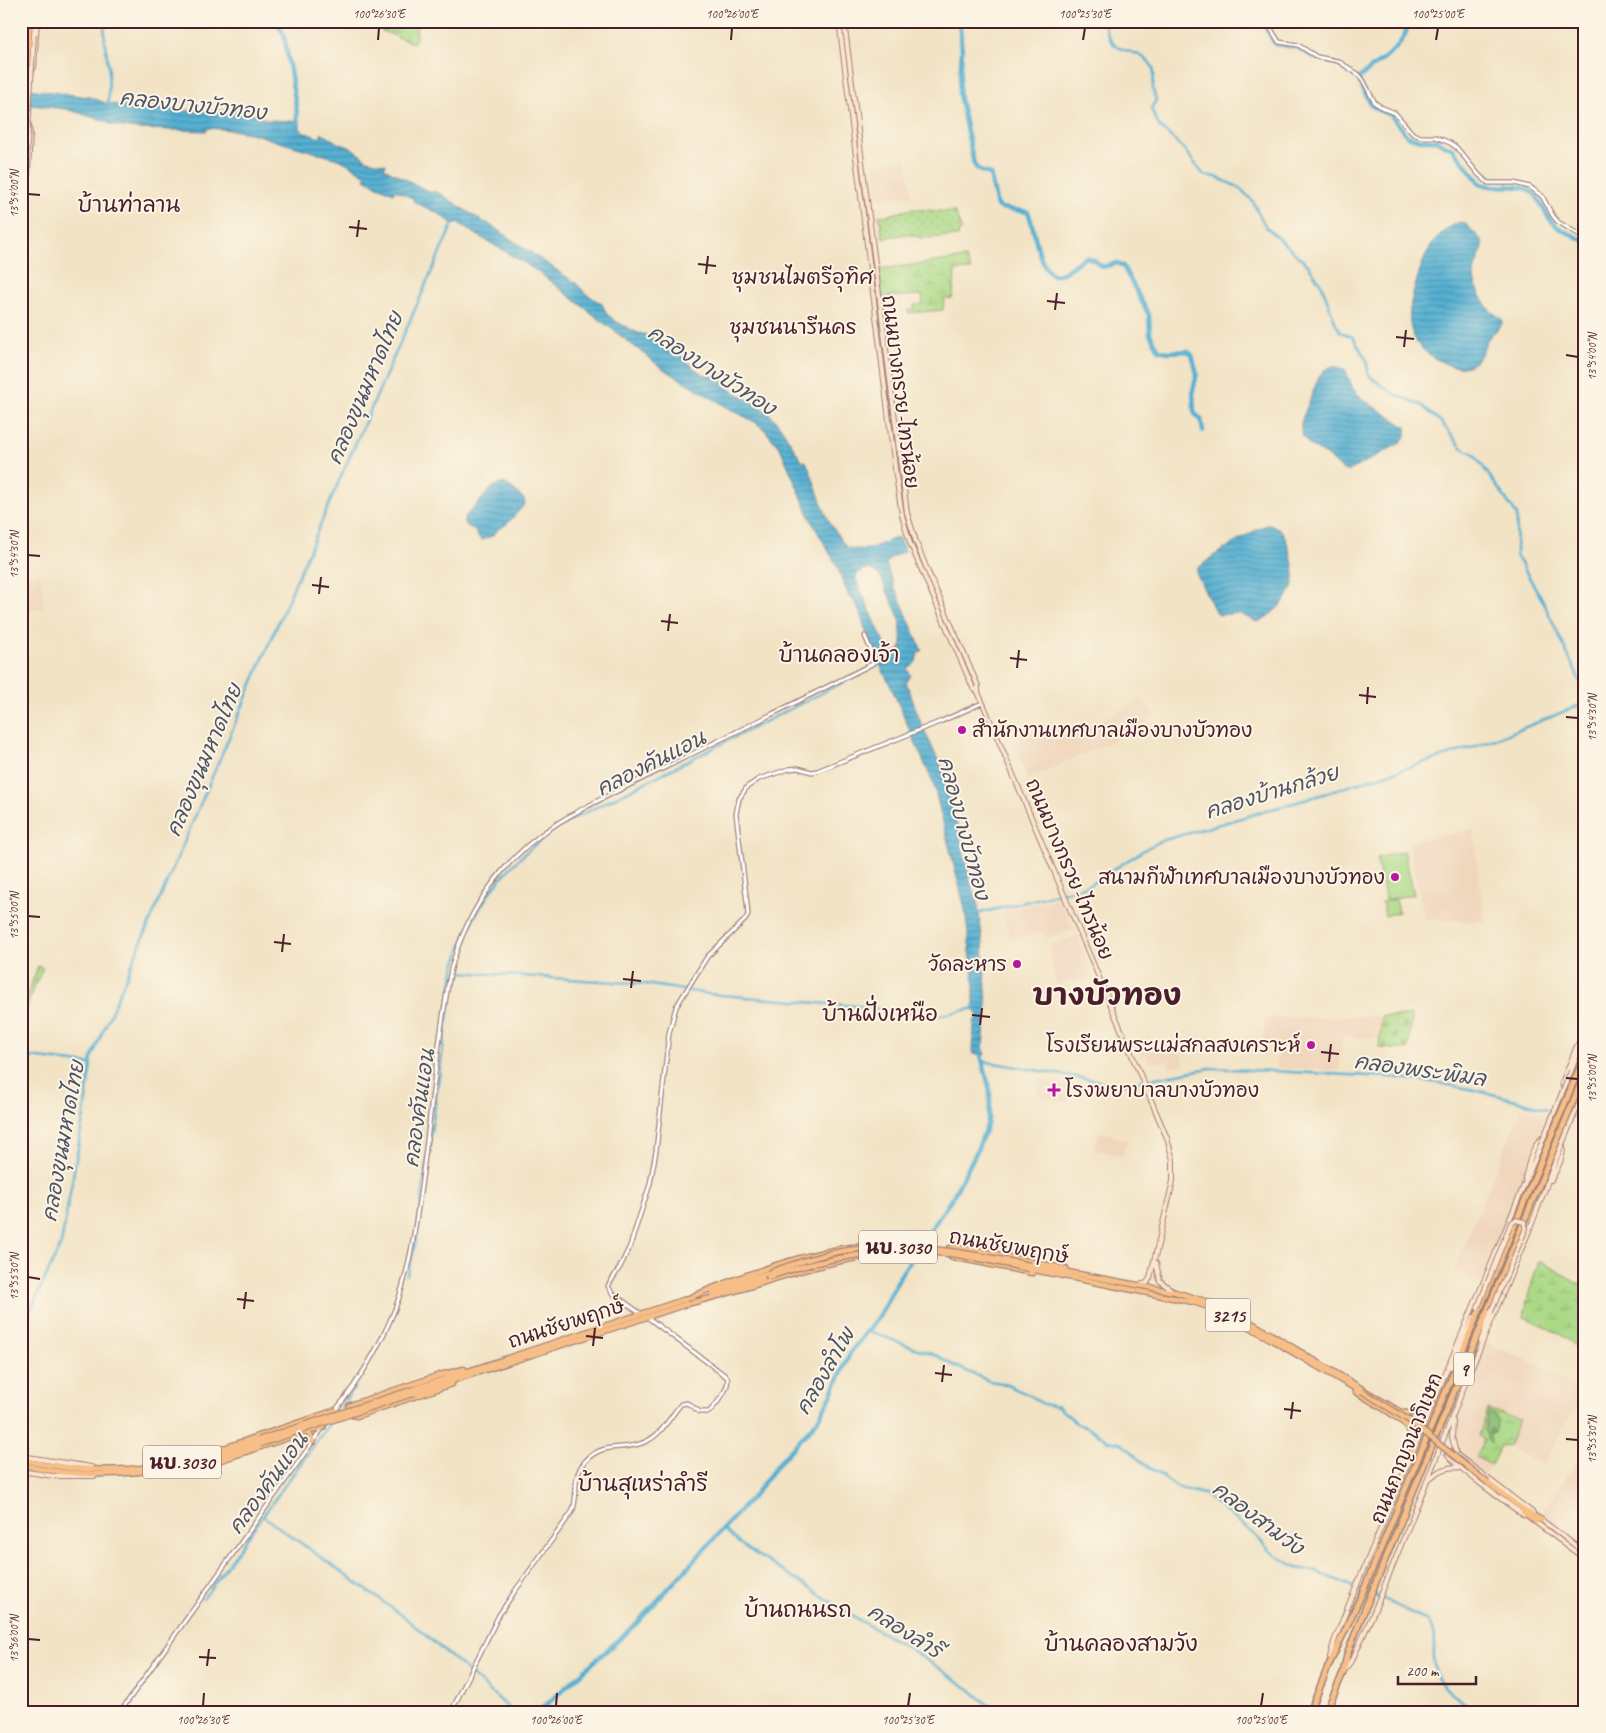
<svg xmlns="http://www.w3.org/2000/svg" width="1606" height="1733" font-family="Caveat,'Playpen Sans Thai',sans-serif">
<defs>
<pattern id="grass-dots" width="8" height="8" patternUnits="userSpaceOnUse" patternTransform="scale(1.25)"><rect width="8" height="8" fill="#aad986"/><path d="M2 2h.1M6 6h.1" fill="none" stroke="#94ba74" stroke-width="1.8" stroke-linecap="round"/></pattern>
<pattern id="forest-firs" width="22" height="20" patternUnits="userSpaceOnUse" patternTransform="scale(1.25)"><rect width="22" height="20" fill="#87b973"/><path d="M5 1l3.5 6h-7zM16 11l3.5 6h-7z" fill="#70965f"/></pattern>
<pattern id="wetland-marsh" width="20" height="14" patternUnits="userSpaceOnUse" patternTransform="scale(1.25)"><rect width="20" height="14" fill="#aad986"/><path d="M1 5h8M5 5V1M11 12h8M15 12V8" fill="none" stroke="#94ba74"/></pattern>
<pattern id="cemetery-stones" width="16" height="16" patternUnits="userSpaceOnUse" patternTransform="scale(1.25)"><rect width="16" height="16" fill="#aad986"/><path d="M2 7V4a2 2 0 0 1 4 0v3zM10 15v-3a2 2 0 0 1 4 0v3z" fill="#94ba74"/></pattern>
<pattern id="park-tufts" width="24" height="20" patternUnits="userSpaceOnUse" patternTransform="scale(1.25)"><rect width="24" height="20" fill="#aad986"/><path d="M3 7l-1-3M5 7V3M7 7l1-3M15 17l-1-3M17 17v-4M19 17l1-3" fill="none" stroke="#94ba74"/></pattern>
<pattern id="water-rules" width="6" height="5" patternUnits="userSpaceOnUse" patternTransform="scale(1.25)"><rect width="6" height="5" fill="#54b0d2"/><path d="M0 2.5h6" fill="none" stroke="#488fab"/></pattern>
</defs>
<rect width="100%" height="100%" fill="#fcf5e5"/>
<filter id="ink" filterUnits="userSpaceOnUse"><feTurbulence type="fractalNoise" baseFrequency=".02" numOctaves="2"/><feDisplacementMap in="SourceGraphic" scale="10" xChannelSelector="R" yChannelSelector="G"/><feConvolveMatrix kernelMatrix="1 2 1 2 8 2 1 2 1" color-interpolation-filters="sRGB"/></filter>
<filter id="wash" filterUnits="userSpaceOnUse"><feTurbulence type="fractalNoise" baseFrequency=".0096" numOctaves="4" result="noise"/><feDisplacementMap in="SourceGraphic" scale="20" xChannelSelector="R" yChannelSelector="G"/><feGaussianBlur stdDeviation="1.12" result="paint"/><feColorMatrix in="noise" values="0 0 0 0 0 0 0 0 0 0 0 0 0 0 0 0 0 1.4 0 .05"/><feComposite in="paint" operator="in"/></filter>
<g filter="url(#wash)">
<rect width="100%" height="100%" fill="#f2e3c5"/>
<!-- built -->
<path fill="#f0d6bc" d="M906,158L912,195L869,201L866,181L875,180L874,164Z
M21,575H41L44,609L21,611Z
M1142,699L1156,716L1146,723L1106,744L1028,779L1014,742L1047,726L1053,741L1096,723Z
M1473,829L1484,922L1425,919L1409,843Z
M1059,898L1073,929L1046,938L1044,932L1010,939L1003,911Z
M1077,937L1094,977L1056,985L1049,946Z
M1382,1016L1380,1039L1343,1036L1339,1070L1277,1068L1280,1042L1263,1040L1265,1018Z
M1182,1048L1184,1065L1169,1067L1168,1061L1150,1063L1147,1055H1140L1139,1052Z
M1039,1079L1071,1085L1068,1103L1037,1094Z
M1522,1107L1547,1116L1480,1283L1454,1271Z
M1100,1132L1128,1140L1122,1156L1094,1149Z
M1486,1344L1509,1352L1542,1367L1585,1395L1564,1426L1543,1465L1508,1447L1518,1420L1489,1409L1479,1436L1484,1439L1476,1457L1491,1465L1486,1475L1460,1456L1456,1449L1454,1430L1456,1415L1465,1400Z
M1585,1449V1549L1540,1515Z"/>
<!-- grass -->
<path fill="url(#grass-dots)" stroke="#7a7c58" d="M912,209L951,212L954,211L962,230L958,233L959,236L922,238L908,234L883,238L879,216C891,216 900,211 912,209Z"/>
<!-- forest -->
<path fill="url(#forest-firs)" stroke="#686c4f" d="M1489,1411L1499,1420L1491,1441V1444L1487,1440V1436L1484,1430Z"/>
<!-- wetland -->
<path fill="url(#wetland-marsh)" stroke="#7a7c58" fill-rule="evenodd" d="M383,21H417L416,38L413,43L382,31Z
M966,258L971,270L955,271L953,298L944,299L943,310L908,313V310L914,309V305L923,304L922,295L882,297L879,269Z
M1539,1260L1585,1287V1351L1578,1348L1562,1335L1524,1317L1528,1296Z
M1488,1409L1519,1420L1508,1447L1501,1445L1491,1465L1476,1457L1484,1440L1479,1436ZM1489,1411L1499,1420L1494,1433L1490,1435L1491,1444L1487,1440V1436L1484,1430Z"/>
<!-- cemetery -->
<path fill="url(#cemetery-stones)" stroke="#7a7c58" d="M1382,1016H1412L1408,1050L1379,1048Z"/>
<!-- park -->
<path fill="url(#park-tufts)" stroke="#7a7c58" d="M38,966L42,967V970L32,992L25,1016L21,1015V1008L23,1006Z"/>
<!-- pitch -->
<path fill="#aad986" stroke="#7a7c58" d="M1404,851L1414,894L1386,900L1376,858Z
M1396,899L1399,912L1385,916L1382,902Z"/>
<!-- water -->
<path fill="url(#water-rules)" stroke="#4f687e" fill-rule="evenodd" d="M21,88L89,97L106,103L141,109H147L148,107L181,109L183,111L247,110L267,120L300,121V128L303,132L320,138L322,133L338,143L352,148L367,160L386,164L384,168L432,193L433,191L441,194L485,223L486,222L577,284L585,293L602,304L607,314L615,321L638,333L648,335L676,355L680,354C687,362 698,374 709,376C716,377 718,375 725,378L723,385C740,397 763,405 776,421C786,433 793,448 802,461H806C814,478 818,496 826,514C831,526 839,537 847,548C869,552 878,545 898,537L905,551L892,557L886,564L894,586V588L897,592L922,651L918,653L916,662L907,669L911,675L906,682L921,723L944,773V780L959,832L970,881L977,899L983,944L987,1004L983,1047L985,1055L973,1054L974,1022L978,1016L974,1010V984L965,909L933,783L891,687L880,665L875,658L859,611L855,603L849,597L836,564L813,524L781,450L765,430L755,422L730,409L662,368L541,274C514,255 484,241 457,222L455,225L439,214L413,201L414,199L395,190L393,193C384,188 373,185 365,179L366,175L341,160L269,139C255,132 224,129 207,128V131L137,129L110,125L108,122L66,109L21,104ZM865,569C872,570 876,572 881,578L900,619L902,644C901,650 896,653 890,654L887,648L856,580L857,573Z
M1461,222L1465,223L1482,241C1484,253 1474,263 1474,275C1474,288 1483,302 1491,311C1495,315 1500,316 1503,321C1500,329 1493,332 1488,339C1485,344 1484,351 1480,356C1470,371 1455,369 1440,361C1430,356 1420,349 1415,339C1406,322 1410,304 1415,287C1422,261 1432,231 1461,222Z
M1333,366L1345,369L1353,389L1365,401L1406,427C1407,434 1405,438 1400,443L1349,471L1343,470L1328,456L1309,445L1303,437L1301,430V422L1318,379L1323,371Z
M503,483L511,487L524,499L525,504L506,525L498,529L494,535L482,540C476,537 478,535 474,530C469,525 463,528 464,518L493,487Z
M1266,525C1273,525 1279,527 1283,533C1288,542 1295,568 1294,579C1292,597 1274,615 1257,622L1238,613L1220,615L1216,613L1197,575V569L1213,556L1257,529Z"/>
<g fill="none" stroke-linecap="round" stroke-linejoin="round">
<!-- canal -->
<path stroke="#54b0d2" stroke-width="2.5" d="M104,21L105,43L109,71L108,105
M1104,21C1111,62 1135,42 1152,66C1157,74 1152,81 1153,89C1154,93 1155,97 1156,100L1151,109L1159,126L1182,147L1204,175L1216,177L1238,187L1248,196L1254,203L1257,211L1266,227L1309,266L1322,286L1336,324L1340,332L1353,337L1367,361L1368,373L1372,378L1392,393L1421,405L1441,422L1461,447L1474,454L1517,515L1516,555L1543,601L1585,692
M1261,21L1272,41L1276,45L1296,48L1315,59L1335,63L1358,79
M977,914L1088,886L1147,848L1161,841L1304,800L1474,747L1521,729L1585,703
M453,979L460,972L645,984L709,994L866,1007L936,1016L976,1008
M21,1056L91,1064
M982,1061L1093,1080L1123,1084L1210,1068L1388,1077L1439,1083L1479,1091L1512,1099L1585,1120
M407,1275L415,1245L454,970C471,906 507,862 561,825L881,663
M21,1331L61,1244L84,1114L92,1057L339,481L454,221
M868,1331L940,1357L953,1365L989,1381L1002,1383L1027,1394L1043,1404L1058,1407L1077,1423L1094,1431L1108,1441L1120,1443L1130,1450L1137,1458L1178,1488L1204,1494L1253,1533L1271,1552L1297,1568L1314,1571L1383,1599L1428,1621C1437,1634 1433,1651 1434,1666C1435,1687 1464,1702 1479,1712
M337,1412L354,1388
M263,1516L403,1616L471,1674L513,1712
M722,1528L740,1544L861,1621L909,1648L971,1690L996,1712
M203,1599L331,1421"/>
<!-- river -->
<path stroke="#54b0d2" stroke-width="4.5" d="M276,21L284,35L297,112V125
M959,21L962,50L959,94L974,164C978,172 983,172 990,174L997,206L1001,208L1028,212C1036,230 1036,263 1053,275C1066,276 1075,261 1087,257L1094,260L1102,267L1117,263L1123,266L1149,315L1150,334L1159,350L1167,352L1188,351L1192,355L1197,374L1193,390L1194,410L1195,414L1201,419L1203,431
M1408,21C1407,49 1376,62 1358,79L1371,105L1380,111L1391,115L1407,136L1420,140H1435L1453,149L1480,183C1495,191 1513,182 1529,190C1540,196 1542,209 1549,218C1557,230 1573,235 1585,241
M538,1712L635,1625L755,1494L779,1463L817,1421L829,1400L850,1353L880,1315L900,1276L952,1198L976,1153L987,1125L990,1108V1091L980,1051"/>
</g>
</g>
<g filter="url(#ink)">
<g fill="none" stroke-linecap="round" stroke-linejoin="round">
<defs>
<path id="tertiary" d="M1266,21L1279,42L1298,45L1317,57L1338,61L1358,74L1363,80L1375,103L1383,108L1395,113L1413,134L1421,137H1436L1450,143L1456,147L1479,175L1488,183H1514L1530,187L1542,196L1553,216L1558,222L1585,238
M641,1314L612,1293L608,1286L620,1267L630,1246L650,1184L656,1151L669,1033L676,1007L707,957L745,920L748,915L747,903L736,814L739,799L747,787L759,779L789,769L798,768L812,772L817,771L942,721L982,703
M335,1411C360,1380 380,1346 395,1309C410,1270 415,1228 421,1187C431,1115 437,1041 451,969C467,909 505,856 558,823C595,800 637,782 676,762C741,729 808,697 872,664L875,660L865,636
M120,1712L327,1422
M451,1712L499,1615L515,1591L572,1512C579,1497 572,1482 581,1467C600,1438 622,1454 647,1441C662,1434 670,1417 681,1404L687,1403L700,1412H709C716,1405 731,1387 727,1377L647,1317"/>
<path id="secondary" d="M839,21L896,476L902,515L910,543L973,688L978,692L984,706L1167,1138L1173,1160V1181L1150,1278L1147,1283L1140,1285
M844,21L907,513L916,542L928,572L978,686V692
M34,34L35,21
M21,74L31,73L34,67L37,21
M24,199L26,161
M21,269L23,259L30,134L29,125
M1571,1071L1584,1038
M1583,1095C1573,1100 1564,1094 1562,1083L1577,1046L1585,1034
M1525,1179C1528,1164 1536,1125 1559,1137C1569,1148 1558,1168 1551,1180
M1156,1263L1160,1281L1173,1291
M1481,1341L1491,1312
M1451,1367L1474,1317
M1453,1421L1452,1437L1456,1453
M21,1456L91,1467
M21,1471L53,1476H94
M1429,1479C1438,1471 1449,1465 1461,1468
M1524,1515C1512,1507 1450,1463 1447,1453L1450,1451L1457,1455L1533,1513
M1539,1518L1585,1553
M1534,1521L1585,1559
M1330,1657L1334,1642L1347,1609L1540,1147
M1344,1671L1353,1658L1373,1614L1425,1486L1467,1379L1531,1226L1558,1154"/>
<path id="primary" d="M24,33L25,21
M29,34L30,21
M21,172L22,160
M1030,1265L1175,1292L1215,1304L1247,1320L1399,1411L1413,1423L1411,1426H1406
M1029,1269L1193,1302L1215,1309L1236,1319L1361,1392
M1032,1273L952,1257L948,1253V1249L953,1247L982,1251L1066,1269
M712,1291L768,1273
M713,1295L763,1279
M684,1300C730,1280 776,1263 824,1252C836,1250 850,1245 863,1247L865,1251L863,1257C802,1266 746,1291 686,1304
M452,1384L357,1416L352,1415L348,1410L349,1406L353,1404L440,1375L464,1369
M414,1389L686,1299
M1356,1392C1368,1400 1400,1416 1408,1428C1413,1437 1412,1449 1411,1459
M415,1393L687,1304
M1402,1412C1416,1416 1426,1407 1436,1399
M306,1432L310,1435L313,1442
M206,1454L336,1410
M21,1460C76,1472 134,1473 189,1461C212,1456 235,1448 258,1440
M21,1465C107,1485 178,1470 260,1444
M196,1466L218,1461L306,1432L323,1428
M1488,1483L1521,1508L1541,1520
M1523,1512L1536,1522"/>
<path id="trunk" d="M1577,1074L1585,1055
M1310,1712L1328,1667L1362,1594L1546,1149
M1326,1712L1343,1673L1347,1655L1360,1621L1553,1151"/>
</defs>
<!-- tertiary casing -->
<use href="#tertiary" stroke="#9e8178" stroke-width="5.5"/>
<!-- secondary casing -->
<use href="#secondary" stroke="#9e8178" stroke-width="6"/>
<!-- primary casing -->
<use href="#primary" stroke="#9e8178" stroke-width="7"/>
<!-- trunk casing -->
<use href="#trunk" stroke="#9e8178" stroke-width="8"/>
<!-- tertiary -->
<use href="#tertiary" stroke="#fff" stroke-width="3"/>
<!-- secondary -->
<use href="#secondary" stroke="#fce5cf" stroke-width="4"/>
<!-- primary -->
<use href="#primary" stroke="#f7be87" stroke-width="4.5"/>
<!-- trunk -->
<use href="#trunk" stroke="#f7be87" stroke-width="5"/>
<defs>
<path id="secondary-bridge" d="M26,161L34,34
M1540,1147L1571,1071
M1558,1154L1585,1089
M1478,1307L1511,1223L1516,1220L1524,1222L1526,1228L1491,1312"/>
<path id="primary-bridge" d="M21,76L24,33
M22,160L29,34
M768,1273C790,1265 813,1257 837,1252C902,1240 966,1252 1030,1265
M769,1277C830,1256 886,1247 950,1254C976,1257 1002,1264 1029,1269
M1362,1391L1410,1421L1488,1483
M258,1440L414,1389
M260,1444L415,1393"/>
<path id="trunk-bridge" d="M1546,1149L1577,1074
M1553,1151L1584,1075"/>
</defs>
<!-- secondary-bridge casing -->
<use href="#secondary-bridge" stroke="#9e8178" stroke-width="6" stroke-linecap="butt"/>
<!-- primary-bridge casing -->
<use href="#primary-bridge" stroke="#9e8178" stroke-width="7" stroke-linecap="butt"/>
<!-- trunk-bridge casing -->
<use href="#trunk-bridge" stroke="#9e8178" stroke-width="8" stroke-linecap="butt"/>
<!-- secondary-bridge -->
<use href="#secondary-bridge" stroke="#fce5cf" stroke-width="4"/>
<!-- primary-bridge -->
<use href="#primary-bridge" stroke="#f7be87" stroke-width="4.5"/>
<!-- trunk-bridge -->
<use href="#trunk-bridge" stroke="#f7be87" stroke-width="5"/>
</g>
</g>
<!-- ticks -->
<path fill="none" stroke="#4a1f2b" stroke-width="2" d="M378,40L379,28M731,40L732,28M1083,40L1085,28M1436,40L1438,28M28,194L40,195M349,227L367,229M357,237L359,220M698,264L716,266M706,274L708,256M1047,301L1065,303M1055,310L1057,293M1396,337L1414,339M1404,347L1406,330M1566,355L1578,357M28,555L40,556M312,585L329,587M319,594L321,577M661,621L678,623M668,631L670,614M1010,658L1027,660M1017,668L1019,650M1359,695L1376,697M1367,704L1368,687M1566,717L1578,718M28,916L40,917M274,942L291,944M282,952L284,934M623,979L641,981M631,988L633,971M972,1015L990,1017M980,1025L982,1008M1321,1052L1339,1054M1329,1062L1331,1044M1566,1078L1578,1079M28,1277L40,1279M237,1299L254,1301M244,1309L246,1292M586,1336L603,1338M593,1346L595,1328M935,1373L952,1375M942,1382L944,1365M1284,1409L1301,1411M1291,1419L1293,1402M1566,1439L1578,1440M28,1639L40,1640M199,1657L216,1658M207,1666L209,1649M203,1706L204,1693M556,1706L557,1693M908,1706L910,1693M1261,1706L1263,1693"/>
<!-- markers -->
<g fill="#b5179e" stroke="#fcf5e5" stroke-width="2">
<circle cx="962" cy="730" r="5"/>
<circle cx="1395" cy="877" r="5"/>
<circle cx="1017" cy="964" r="5"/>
<circle cx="1311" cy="1045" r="5"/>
<path d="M1051.5 1082.5h5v5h5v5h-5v5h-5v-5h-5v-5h5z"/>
</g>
<g text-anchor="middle" stroke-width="4" stroke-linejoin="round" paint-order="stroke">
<!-- shield labels -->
<g fill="#fcf5e5" stroke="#7f5f63" stroke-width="1">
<rect x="859" y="1230.5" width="78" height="33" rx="4"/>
<rect x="1205.5" y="1298.5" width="45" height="33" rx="4"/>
<rect x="1454" y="1352.5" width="20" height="33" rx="4"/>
<rect x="143" y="1445.5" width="78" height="33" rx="4"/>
</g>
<g font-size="19" font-weight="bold" fill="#4a1f2b">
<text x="898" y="1254">นบ.3030</text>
<text x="1228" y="1322">3215</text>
<text x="1464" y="1376">9</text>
<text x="182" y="1469">นบ.3030</text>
</g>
<!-- street labels -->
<g font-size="20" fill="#4a1f2b" stroke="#fcf5e5">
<text transform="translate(901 392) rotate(83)" y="7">ถนนบางกรวย-ไทรน้อย</text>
<text transform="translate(1070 869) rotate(67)" y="7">ถนนบางกรวย-ไทรน้อย</text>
<text transform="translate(1009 1246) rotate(10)" y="7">ถนนชัยพฤกษ์</text>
<text transform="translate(566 1323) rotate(-18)" y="7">ถนนชัยพฤกษ์</text>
<text transform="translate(1406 1448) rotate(-68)" y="7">ถนนกาญจนาภิเษก</text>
</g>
<!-- poi labels -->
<g font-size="20" fill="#4a1f2b" stroke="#fcf5e5" text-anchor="end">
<text x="972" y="737" text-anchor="start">สำนักงานเทศบาลเมืองบางบัวทอง</text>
<text x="1385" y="884">สนามกีฬาเทศบาลเมืองบางบัวทอง</text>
<text x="1007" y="971">วัดละหาร</text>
<text x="1301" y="1052">โรงเรียนพระแม่สกลสงเคราะห์</text>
<text x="1065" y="1097" text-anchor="start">โรงพยาบาลบางบัวทอง</text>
</g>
<!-- water labels -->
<g font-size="21" font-style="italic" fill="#4e5265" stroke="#fcf5e5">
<text transform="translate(193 105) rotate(6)" y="7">คลองบางบัวทอง</text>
<text transform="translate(712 370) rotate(33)" y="7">คลองบางบัวทอง</text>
<text transform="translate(365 388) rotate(-67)" y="7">คลองขุนมหาดไทย</text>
<text transform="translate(204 760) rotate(-67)" y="7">คลองขุนมหาดไทย</text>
<text transform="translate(651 763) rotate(-27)" y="7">คลองคันแอน</text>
<text transform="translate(1272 792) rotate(-17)" y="7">คลองบ้านกล้วย</text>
<text transform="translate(964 828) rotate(75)" y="7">คลองบางบัวทอง</text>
<text transform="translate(1420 1070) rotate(8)" y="7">คลองพระพิมล</text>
<text transform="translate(419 1108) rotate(-82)" y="7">คลองคันแอน</text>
<text transform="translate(63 1141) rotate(-80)" y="7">คลองขุนมหาดไทย</text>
<text transform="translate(825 1371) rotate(-60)" y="7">คลองลำโพ</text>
<text transform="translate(268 1483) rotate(-54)" y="7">คลองคันแอน</text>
<text transform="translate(1258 1518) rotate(37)" y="7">คลองสามวัง</text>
<text transform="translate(905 1631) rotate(32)" y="7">คลองลำรี</text>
</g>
<!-- neighbourhood labels -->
<g font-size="21" fill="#4a1f2b" stroke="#fcf5e5">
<text x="802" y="284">ชุมชนไมตรีอุทิศ</text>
<text x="793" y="334">ชุมชนนารีนคร</text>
</g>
<!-- quarter labels -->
<g font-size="22" fill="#4a1f2b" stroke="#fcf5e5">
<text x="129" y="212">บ้านท่าลาน</text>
<text x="839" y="662">บ้านคลองเจ้า</text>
<text x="880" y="1021">บ้านฝั่งเหนือ</text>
<text x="643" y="1491">บ้านสุเหร่าลำรี</text>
<text x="798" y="1617">บ้านถนนรถ</text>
<text x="1121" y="1651">บ้านคลองสามวัง</text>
</g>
<!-- town labels -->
<g font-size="30" font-weight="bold" fill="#4a1f2b" stroke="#fcf5e5">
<text x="1107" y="1005">บางบัวทอง</text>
</g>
</g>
<!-- margin -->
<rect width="1606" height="1733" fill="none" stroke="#fcf5e5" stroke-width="55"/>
<!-- scale -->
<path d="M1398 1676v8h78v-8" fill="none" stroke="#4a1f2b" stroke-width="2.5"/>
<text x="1406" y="1676" font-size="15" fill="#4a1f2b" stroke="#fcf5e5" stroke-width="4" paint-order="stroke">200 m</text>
<rect x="28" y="28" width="1550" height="1678" fill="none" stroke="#4a1f2b" stroke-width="2"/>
<g font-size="12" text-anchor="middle" fill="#4a1f2b">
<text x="379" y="18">100°26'30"E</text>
<text x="732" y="18">100°26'00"E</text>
<text x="1085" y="18">100°25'30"E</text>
<text x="1438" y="18">100°25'00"E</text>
<text transform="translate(14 194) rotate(-90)" y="4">13°54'00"N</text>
<text transform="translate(1592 357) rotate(-90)" y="4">13°54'00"N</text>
<text transform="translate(14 555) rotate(-90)" y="4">13°54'30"N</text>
<text transform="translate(1592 718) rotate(-90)" y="4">13°54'30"N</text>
<text transform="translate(14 916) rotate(-90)" y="4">13°55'00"N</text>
<text transform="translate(1592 1079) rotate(-90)" y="4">13°55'00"N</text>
<text transform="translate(14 1277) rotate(-90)" y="4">13°55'30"N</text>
<text transform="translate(1592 1440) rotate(-90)" y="4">13°55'30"N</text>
<text transform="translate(14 1639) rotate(-90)" y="4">13°56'00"N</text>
<text x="203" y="1724">100°26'30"E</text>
<text x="556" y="1724">100°26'00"E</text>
<text x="908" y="1724">100°25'30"E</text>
<text x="1261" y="1724">100°25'00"E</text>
</g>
</svg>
